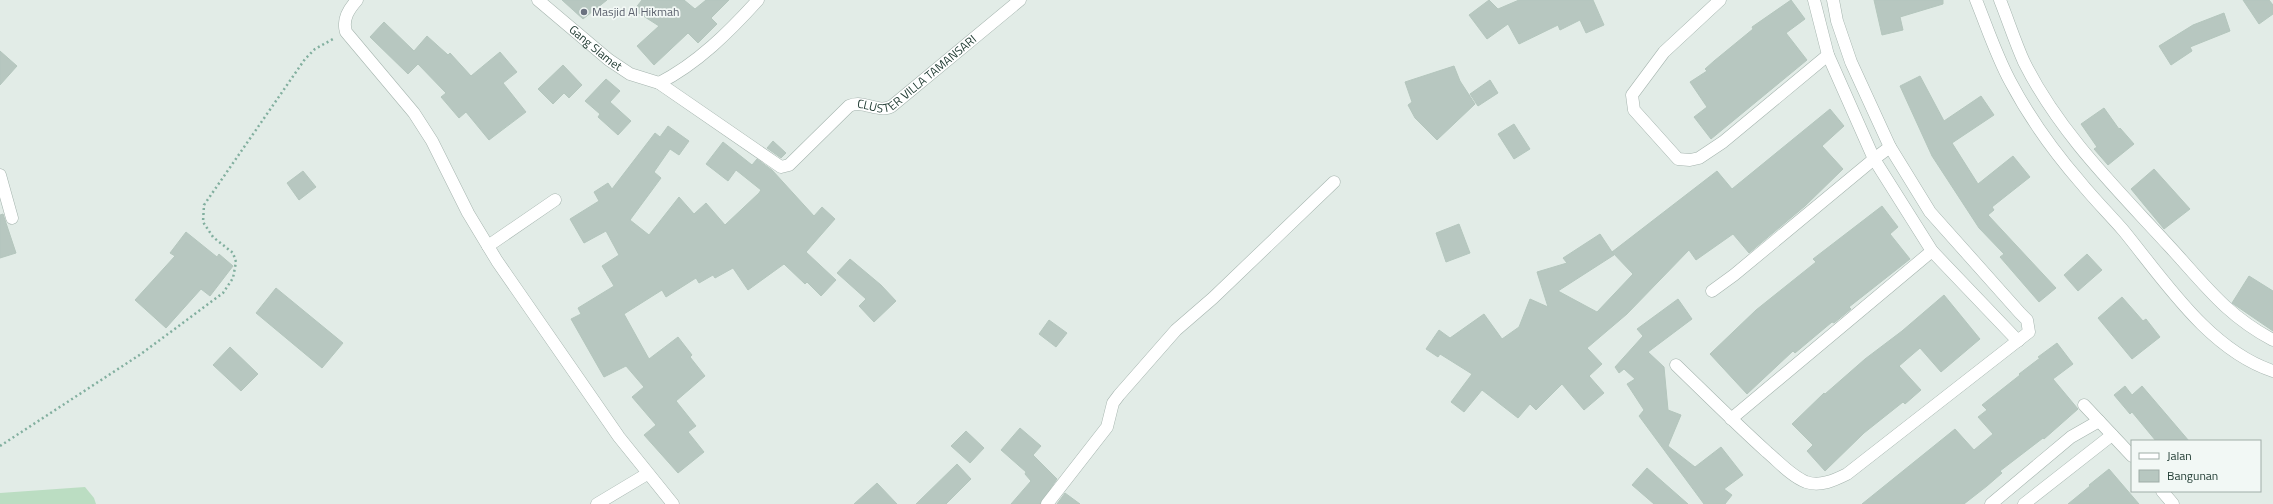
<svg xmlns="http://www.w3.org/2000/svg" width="2273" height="504" font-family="'Titillium Web',sans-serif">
<rect width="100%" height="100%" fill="#e2ece7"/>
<!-- green -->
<path fill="#bbddc2" d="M85,487L94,498L96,504H0V493Z"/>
<!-- building -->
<path fill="#b7c7c0" stroke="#b4c6bd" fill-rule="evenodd" d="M562,0H607L583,19Z
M642,0H684L695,9L706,0H729L711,18L717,24L698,43L688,33L654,65L637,46L659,26L634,10Z
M1489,0L1498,9L1519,0H1593L1604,25L1586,33L1580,20L1560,30L1558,25L1519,44L1508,24L1487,39L1469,15Z
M1791,0L1805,19L1786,33L1807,60L1711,139L1694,117L1707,107L1690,82L1707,71L1705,69L1714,61L1753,29L1752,27Z
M1874,0H1943V4L1900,17L1903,30L1882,35Z
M2243,0H2269L2273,5V14L2259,24Z
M2224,13L2230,31L2190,47L2192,51L2171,65L2159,46L2193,25Z
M384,22L414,51L427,36L448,55L450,53L471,76L500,52L517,72L503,83L526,112L489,140L466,112L459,118L441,97L446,93L418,64L408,74L370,37Z
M0,51L17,66L0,85Z
M563,65L582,85L569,98L564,93L553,104L538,89Z
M1454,66L1460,81L1475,104L1437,140L1415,118L1408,105L1412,102L1405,82Z
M1920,76L1944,121L1981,96L1994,115L1952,143L1978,184L2013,156L2030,177L1992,207L1994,210L1988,215L2056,288L2039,302L2000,257L2004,254L1979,228L1932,156L1900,86Z
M606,79L620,91L610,102L631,121L618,135L598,117L600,114L585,101Z
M1490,80L1498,93L1478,106L1470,94Z
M2104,108L2119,129L2120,128L2134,144L2108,165L2094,149L2097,147L2081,124Z
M1830,109L1844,126L1822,146L1843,169L1805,206L1749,253L1733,234L1696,260L1689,250L1627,314L1587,348L1602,364L1589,376L1604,393L1584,410L1562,384L1536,410L1530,404L1518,418L1482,390L1464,412L1451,402L1472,374L1440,354L1438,357L1426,349L1439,330L1450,338L1484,314L1502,339L1519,327L1530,299L1548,307L1537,272L1567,263L1563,258L1600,234L1612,252L1717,171L1732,189ZM1612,252L1633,274L1597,312L1558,291L1614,255Z
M1514,124L1530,149L1514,159L1498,134Z
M668,126L689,141L679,155L670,149L654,172L661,178L630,220L649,235L679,197L694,214L706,203L725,225L759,193L761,190L736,170L728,181L706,164L723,142L752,165L757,159L772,170L814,216L822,207L835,219L806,252L836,280L821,296L807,282L805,284L784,264L748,290L733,268L715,278L713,275L699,283L696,278L666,297L662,290L624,314L649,359L678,337L692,355L690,357L705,376L676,401L696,426L688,432L704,452L678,473L644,435L656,425L632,397L644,387L626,366L604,377L571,319L581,314L578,308L614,286L602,266L619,255L606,231L584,243L570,219L599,201L594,192L608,183L612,189L655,133L660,137Z
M773,141L786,153L781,158L767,148Z
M2154,169L2190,209L2164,229L2131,189Z
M303,171L316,187L299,200L287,183Z
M1882,206L1898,227L1890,234L1910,259L1849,307L1851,309L1834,323L1832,322L1795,353L1793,351L1747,394L1710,354L1756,310L1816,262L1813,259Z
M3,214L16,253L0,258V215Z
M1459,224L1470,253L1446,262L1436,233Z
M186,232L217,257L219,254L233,266L210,296L201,289L166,328L135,300L175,256L170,253Z
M2087,254L2102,270L2078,291L2064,275Z
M850,259L881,285L896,301L874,322L859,306L866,299L837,273Z
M2249,276L2273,291V331L2232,303Z
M276,288L343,343L322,368L256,313Z
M1944,295L1980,339L1941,372L1920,348L1899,366L1921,390L1905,404L1903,402L1864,433L1825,471L1807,451L1813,445L1792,424L1824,393L1825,394L1865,359L1902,331Z
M2122,297L2143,321L2146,319L2160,337L2132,359L2098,318Z
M1678,299L1692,319L1648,352L1664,367L1668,410L1681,415L1668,446L1695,467L1721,447L1743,475L1724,489L1732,495L1725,504H1704L1639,416L1644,410L1627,384L1635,379L1624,369L1619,373L1615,367L1643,336L1637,329Z
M1049,320L1067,333L1056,347L1039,334Z
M2057,343L2073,364L2053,379L2078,409L2044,439L2043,438L2000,471L2002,473L1987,486L1964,504H1862L1955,429L1974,450L1993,434L1978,417L1987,410L1982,405L2020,375L2019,374L2040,358L2038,357Z
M230,347L258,374L241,391L213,365Z
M2125,386L2132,395L2142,386L2189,441H2156L2132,412L2130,414L2114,395Z
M1020,428L1041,446L1033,455L1057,479L1040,504H1011L1031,481L1025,474L1026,472L1001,450Z
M966,431L984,448L970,463L951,446Z
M957,464L971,479L946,504H916Z
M1647,468L1688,504H1654L1632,485Z
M2109,469L2139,504H2068L2090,486L2089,485Z
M877,483L897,504H854Z
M1065,493L1080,504H1057Z"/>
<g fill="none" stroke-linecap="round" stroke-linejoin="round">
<defs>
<g id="minor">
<path d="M357,0C349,9 342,19 346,32L414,113L432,141L468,213L497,261L619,437L673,504"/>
<path id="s1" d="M538,0L609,60L630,74L659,83L781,167L789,165L849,106C864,99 878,114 892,106L1020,0"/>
<path d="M1720,0L1664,52L1632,95L1634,110L1678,159L1690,160L1699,158L1723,142L1828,55"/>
<path d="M1814,0L1828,55L1874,159L1932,251L2018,341"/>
<path d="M1976,0C1987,27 1996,55 2010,81C2029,117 2054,152 2081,183C2094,199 2109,214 2123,230C2164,280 2209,350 2273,371"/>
<path d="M2000,0C2008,20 2015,42 2024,62C2060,134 2117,189 2170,247C2205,285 2226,315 2273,340"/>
<path d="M659,83C697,64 730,31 758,0"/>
<path d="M0,175L12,218"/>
<path d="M488,246L555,200"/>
<path d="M1712,291L1734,275L1874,159L1890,147"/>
<path d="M1676,365C1706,394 1736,424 1767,452C1779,462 1791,476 1806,482C1820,487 1835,480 1847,474L2029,332L2027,320L2020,313L1930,212L1890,147L1851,62L1837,21L1833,0"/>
<path d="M2084,405L2132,456"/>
<path d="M1731,419L1932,251"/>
<path d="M2162,491L2173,504"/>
<path d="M597,504L647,474"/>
<path d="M1047,504L1107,427L1113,403L1119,395L1176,330L1213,298L1334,182"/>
<path d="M1991,504L2071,437L2099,421"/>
<path d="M2024,504L2112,435"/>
</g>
</defs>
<!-- minor casing -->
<use href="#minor" stroke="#a5b4ae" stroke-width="13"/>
<!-- path -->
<path stroke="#82af9f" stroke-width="2.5" stroke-dasharray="2 3" stroke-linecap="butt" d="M0,446L141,354L223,293L233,278L236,262L233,253L213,237L203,222L204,205L305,59L315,49L333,39"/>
<!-- minor -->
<use href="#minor" stroke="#fff" stroke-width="12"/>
</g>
<!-- markers -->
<circle fill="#6b7280" stroke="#f2f8f5" stroke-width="1.5" cx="584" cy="12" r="4"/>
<g text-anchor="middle" stroke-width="3.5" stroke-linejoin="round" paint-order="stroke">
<!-- worship labels -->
<g font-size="12" fill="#5b616d" stroke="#f2f8f5" text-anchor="start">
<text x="592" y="16">Masjid Al Hikmah</text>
</g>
<!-- street labels -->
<g font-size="12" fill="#223d34" stroke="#f2f8f5">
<text dy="4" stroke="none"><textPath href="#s1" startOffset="75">Gang Slamet</textPath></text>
<text dy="4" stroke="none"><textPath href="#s1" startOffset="469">CLUSTER VILLA TAMANSARI</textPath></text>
</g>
</g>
<!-- legend -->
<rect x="2131" y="440" width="130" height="52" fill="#f2f8f5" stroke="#9fada8"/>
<rect x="2139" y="453" width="20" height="6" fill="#ffffff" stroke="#9fada8"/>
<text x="2167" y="460" font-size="12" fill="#223d34">Jalan</text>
<rect x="2139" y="470" width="20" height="12" fill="#b7c7c0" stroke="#9fada8"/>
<text x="2167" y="480" font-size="12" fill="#223d34">Bangunan</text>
</svg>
